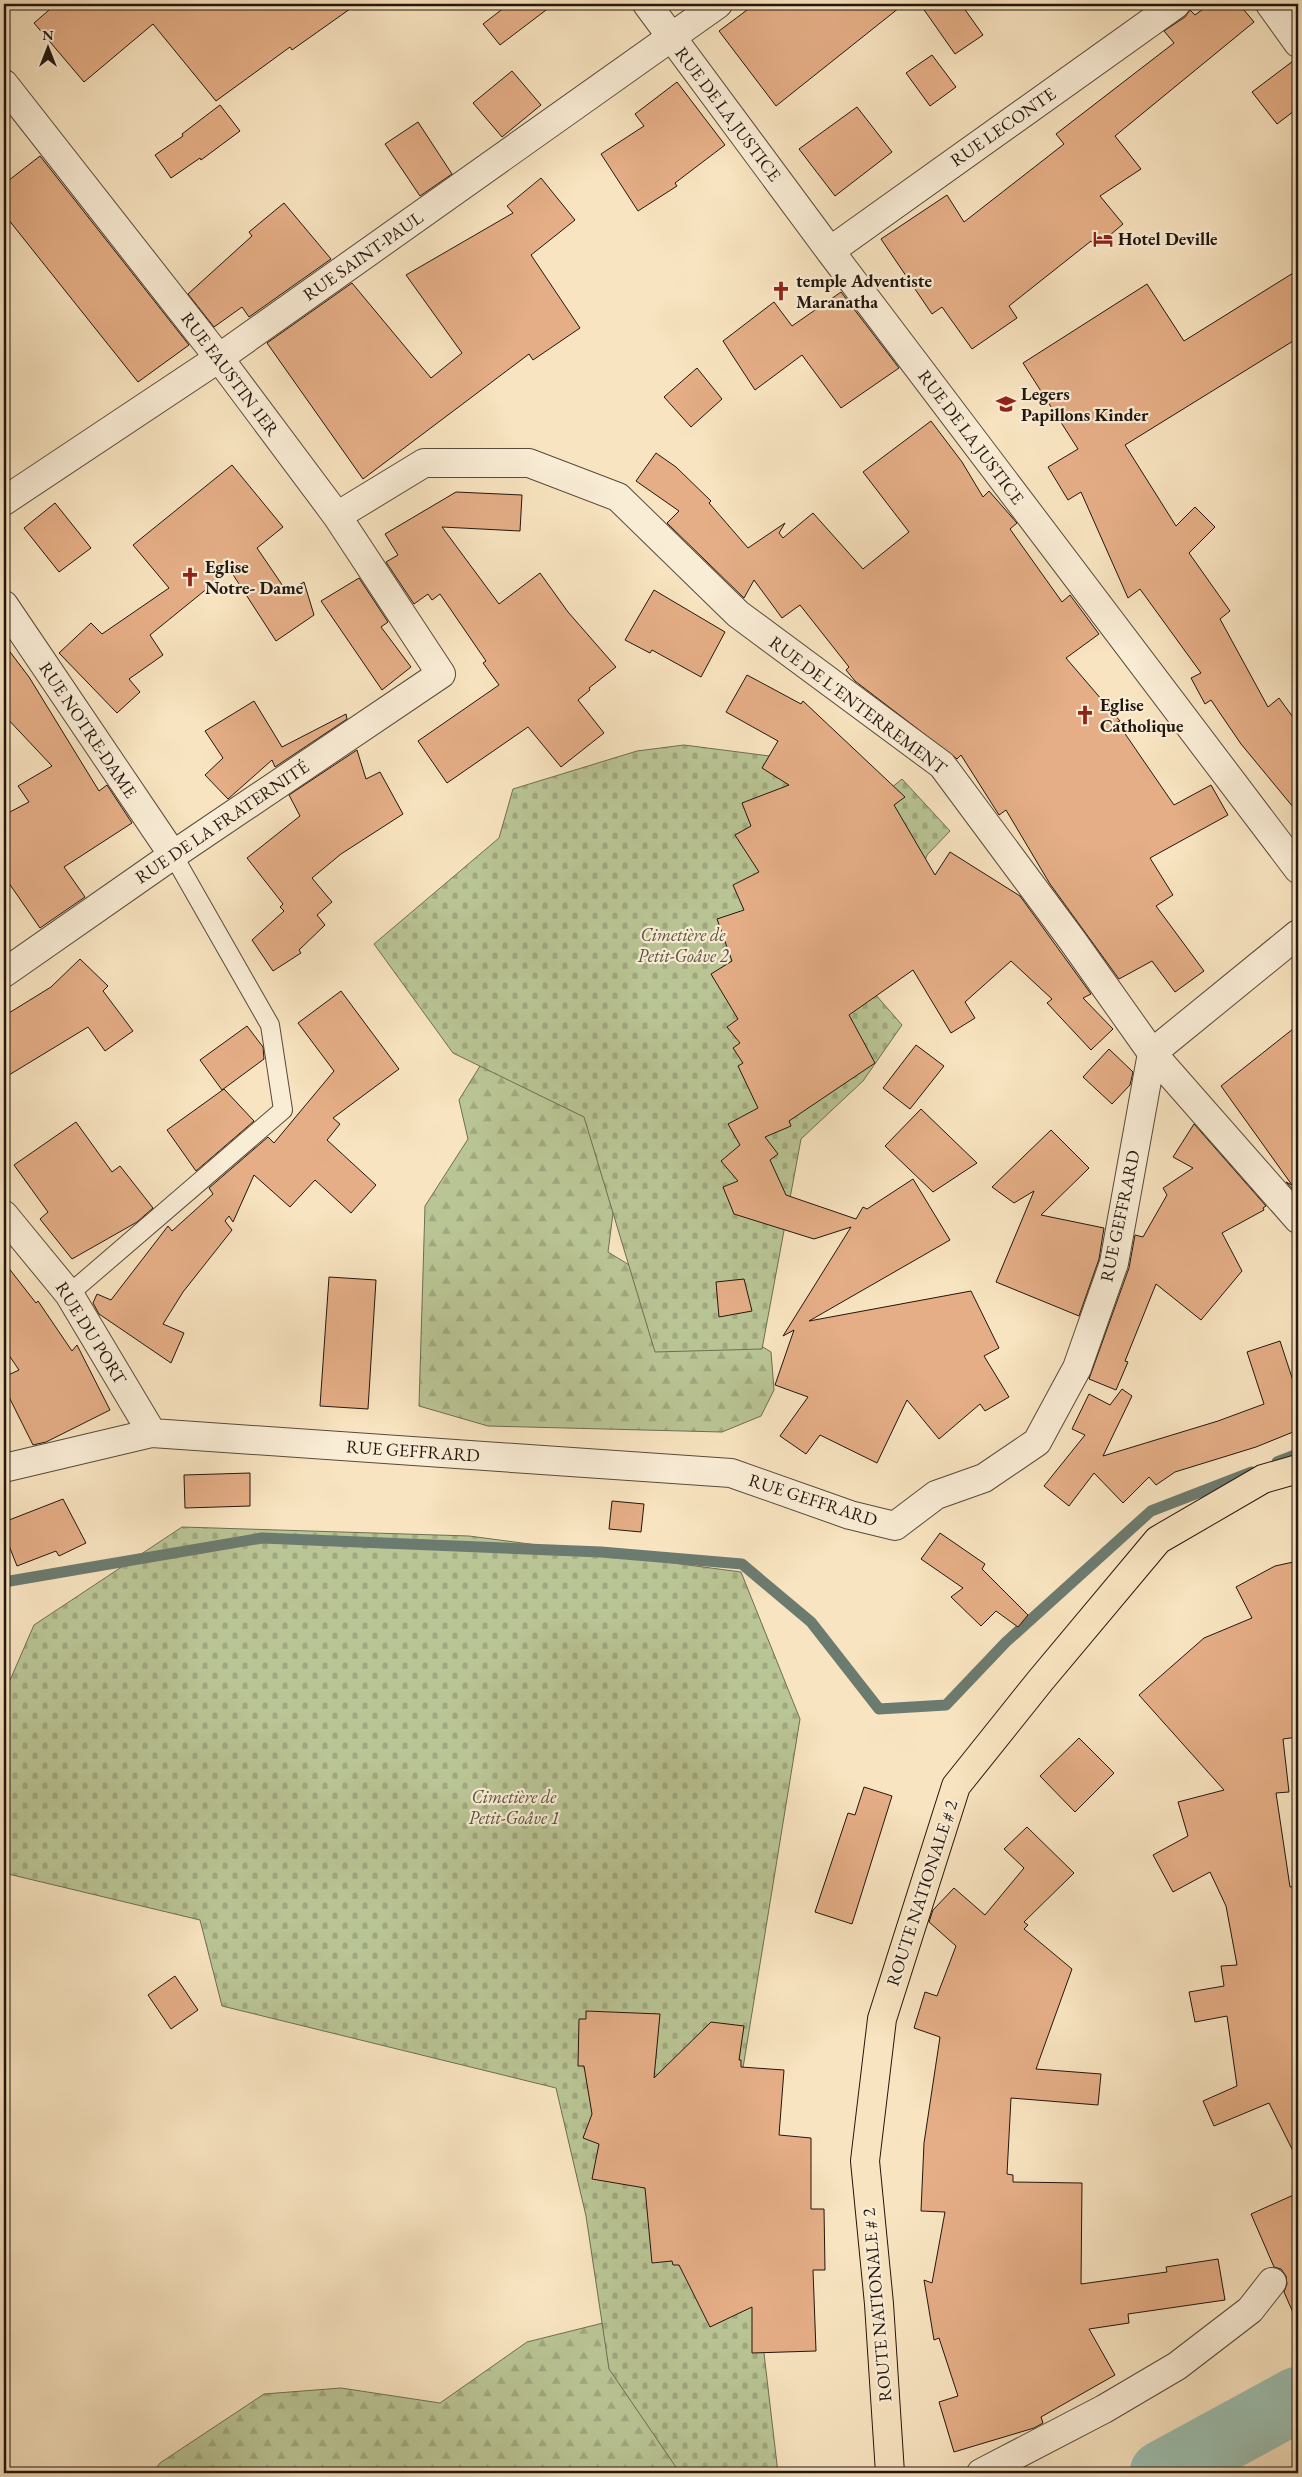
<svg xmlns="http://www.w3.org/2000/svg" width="1302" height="2477" font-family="'EB Garamond',serif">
<defs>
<pattern id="forest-firs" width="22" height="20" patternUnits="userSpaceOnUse" patternTransform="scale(1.25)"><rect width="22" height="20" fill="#bac595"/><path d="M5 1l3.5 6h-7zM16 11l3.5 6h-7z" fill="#a0a87f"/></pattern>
<pattern id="cemetery-stones" width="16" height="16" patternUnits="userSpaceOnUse" patternTransform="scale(1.25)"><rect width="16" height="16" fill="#bac595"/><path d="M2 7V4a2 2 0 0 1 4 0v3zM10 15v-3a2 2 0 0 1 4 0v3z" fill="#a0a87f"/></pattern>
</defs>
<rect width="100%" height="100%" fill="#f8e4c0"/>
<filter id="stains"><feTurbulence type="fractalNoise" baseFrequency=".004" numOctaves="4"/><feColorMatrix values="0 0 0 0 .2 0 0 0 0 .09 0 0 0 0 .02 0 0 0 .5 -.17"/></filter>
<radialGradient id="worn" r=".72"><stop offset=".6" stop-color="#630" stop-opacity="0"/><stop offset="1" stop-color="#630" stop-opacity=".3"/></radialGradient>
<!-- forest -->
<path fill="url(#forest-firs)" stroke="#6e6e52" d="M493,1045L627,1105L608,1252L771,1352L774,1390L761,1416L722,1432L488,1426L419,1406L425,1206L468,1139L459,1100Z
M627,2317L755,2473H152L160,2463L264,2394L341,2388L440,2403L527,2342Z"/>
<!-- cemetery -->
<path fill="url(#cemetery-stones)" stroke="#6e6e52" d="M684,745L785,758L857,816L902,779L950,831L927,855L875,994L902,1025L863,1081L801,1139L762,1349L655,1352L584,1117L453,1053L374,944L499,838L513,789L637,751Z
M182,1527L469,1536L741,1572L800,1719L742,2074L756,2285L778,2473H680L609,2369L586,2216L556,2088L222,2006L200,1920L4,1873V1694L34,1625Z"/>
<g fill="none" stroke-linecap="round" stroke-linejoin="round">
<!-- stream -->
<path stroke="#6c7b70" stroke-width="11" d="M1277,1462L1298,1454
M4,1582L262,1538L601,1552L742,1564L811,1622L879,1709L946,1705L1006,1642L1151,1511L1252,1472"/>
<!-- river -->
<path stroke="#9dbfb0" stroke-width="65" d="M1162,2473L1298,2399"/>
</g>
<!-- building -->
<path fill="#e5ae86" stroke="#23160f" d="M56,4H357L292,50L290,47L216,101L153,24L84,82L34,23Z
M509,4H554L500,45L483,24Z
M755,4H904L776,106L719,31Z
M920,4H961L983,35L955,54Z
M1210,4H1239L1254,22L1115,136L1141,169L1100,196L1123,224L1096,247L1091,241L1009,306L1017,318L972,349L942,307L932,314L881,239L947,195L964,222L1064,144L1056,134L1174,43L1164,31L1185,17L1190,10L1195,15Z
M932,55L956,87L930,106L906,73Z
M1297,58L1298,108L1277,124L1252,92Z
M512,71L541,105L502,137L473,103Z
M677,82L725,145L675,183L677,186L638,211L601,154L644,126L635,114Z
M220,105L240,131L201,160L200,158L171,178L155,155L183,136L182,134Z
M857,107L892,152L835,196L799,149Z
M418,122L452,174L420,196L385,144Z
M40,156L189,345L138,382L4,214V184Z
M541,178L575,220L531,255L580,328L533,360L529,354L363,479L267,343L352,283L431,378L462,353L406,275L513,213L507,206Z
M284,203L331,259L249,317L242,307L214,327L188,294L252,236L249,232Z
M1298,270V338L1125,445L1176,526L1195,507L1215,527L1189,553L1230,611L1220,619L1268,707L1279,698L1298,724V813L1241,744L1211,700L1205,704L1191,678L1201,673L1140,589L1128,598L1081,492L1068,500L1048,467L1078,449L1023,363L1147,284L1184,341Z
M841,292L899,368L841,408L802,355L755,390L723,341L774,302L792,326Z
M697,368L722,399L691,427L664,397Z
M931,421L962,462L983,497L989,491L1017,523L1010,529L1062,602L1070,595L1099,634L1066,658L1120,721L1117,722L1174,805L1211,785L1228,815L1150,858L1173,895L1156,906L1204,971L1175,992L1152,961L1119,979L1050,884L1006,810L999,815L961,755L957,759L855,681L846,670L849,667L800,605L782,618L754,580L744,598L667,523L679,511L636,481L656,453L676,467L711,501L709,503L748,548L785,523L779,533L783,538L813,513L863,569L909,532L863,472Z
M232,465L283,527L257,548L287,592L304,582L314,615L276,641L230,570L150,635L163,655L129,679L140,692L117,713L59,653L91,623L102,634L169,588L133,545Z
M456,492L522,495L520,531L442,527L499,604L540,573L568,612L616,667L589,688L590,690L578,700L604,733L561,767L528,727L447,783L418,741L499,685L483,663L486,661L440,594L432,600L428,594L414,604L386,562L398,555L385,534Z
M55,503L91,548L59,572L24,528Z
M359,578L388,622L381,627L411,667L382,690L321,601Z
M654,590L725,632L701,677L652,650L650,653L625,640Z
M4,644L29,677L99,791L107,785L132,823L64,867L85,897L40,928L4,876V815L29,802L18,786L52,766L4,715Z
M747,675L801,704L803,701L905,797L894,805L935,875L950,852L1020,896L1091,994L1083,998L1113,1029L1091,1050L1047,1003L1052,999L1011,961L965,1002L975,1018L951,1033L913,970L849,1015L875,1063L789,1121L791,1126L765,1137L778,1154L770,1160L786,1195L856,1219L863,1207L867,1209L913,1179L950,1240L809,1321L971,1291L999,1348L984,1356L1009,1397L985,1411L980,1404L939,1439L907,1400L877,1463L820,1435L806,1454L780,1436L808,1397L775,1385L794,1330L783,1336L851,1227L814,1239L734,1214L723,1187L738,1181L721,1161L740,1145L728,1124L758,1108L738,1066L743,1063L733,1048L740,1043L727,1027L738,1019L711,974L732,961L717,919L744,910L733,885L759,872L735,835L751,826L742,803L789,785L762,768L778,741L726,712Z
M254,701L282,747L346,714L347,719L275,767L272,760L228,799L205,775L223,758L205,731Z
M357,750L366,779L380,772L403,814L341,854L312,878L332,902L317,915L325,925L299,950L301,953L273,971L252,940L284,911L280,907L283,904L247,858L300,816L289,795Z
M80,959L108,986L103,991L133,1031L105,1051L88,1027L4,1078V1016L51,987Z
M341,991L399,1069L333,1118L340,1124L327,1140L376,1185L351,1213L315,1180L290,1207L254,1175L233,1222L229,1216L225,1221L232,1230L183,1292L163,1324L184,1333L171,1363L99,1314L93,1303L97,1294L111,1300L168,1226L172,1231L213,1194L209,1188L268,1137L274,1143L334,1071L298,1023Z
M1298,1025V1195L1286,1182L1292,1185L1221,1086Z
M247,1026L263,1047L264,1059L222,1090L200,1060Z
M916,1045L944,1066L910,1109L883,1088Z
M1109,1049L1133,1072L1130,1085L1112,1104L1083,1077Z
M224,1089L254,1121L196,1171L167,1130Z
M921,1109L977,1163L933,1192L885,1146Z
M76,1122L112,1172L120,1166L153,1208L137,1222L72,1259L40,1219L48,1212L14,1165Z
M1194,1124L1266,1206L1263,1208L1264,1210L1222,1233L1242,1271L1201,1320L1156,1284L1125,1361L1128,1362L1116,1390L1089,1379L1129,1268L1135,1235L1143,1237L1167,1195L1163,1188L1193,1168L1173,1157Z
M1051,1130L1089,1168L1041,1215L1104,1228L1099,1259L1079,1316L996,1282L1034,1191L1014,1203L992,1187Z
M4,1262L36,1303L38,1301L72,1351L77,1345L110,1410L46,1442L33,1445L4,1387V1377L19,1370L4,1348Z
M329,1277L376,1280L368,1409L320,1406Z
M744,1279L752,1311L719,1317L716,1282Z
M1280,1341L1298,1396V1430L1256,1447L1175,1472L1156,1485L1149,1477L1123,1503L1094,1473L1069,1506L1044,1486L1085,1435L1072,1429L1089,1394L1110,1405L1122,1389L1132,1396L1103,1456L1218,1421L1264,1404L1247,1352Z
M250,1473V1506L185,1508L184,1475Z
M63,1499L86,1543L59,1556L56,1551L17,1566L4,1533V1522Z
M612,1501L644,1504L641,1532L609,1529Z
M940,1533L985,1564L982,1569L1028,1615L1018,1627L996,1611L981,1626L951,1597L963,1588L921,1559Z
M1298,1561V1737L1283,1739L1289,1792L1276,1793L1290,1887L1298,1886V2161L1269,2103L1214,2126L1203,2101L1237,2086L1227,2016L1195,2022L1189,1992L1224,1986L1221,1966L1237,1965L1226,1906L1210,1872L1173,1892L1153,1855L1188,1836L1178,1802L1224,1790L1139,1695L1204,1638L1252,1618L1236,1587L1275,1566Z
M1079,1738L1114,1773L1075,1812L1040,1776Z
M864,1787L892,1796L852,1924L815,1912L848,1813L855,1815Z
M1027,1827L1074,1873L1024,1922L1028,1925L1024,1929L1072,1969L1036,2069L1101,2074L1098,2105L1011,2098L1007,2174L1013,2175V2182L1082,2183L1081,2284L1167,2272L1166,2267L1218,2259L1225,2300L1128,2314L1129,2323L1089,2329L1115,2375L1041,2417L1043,2423L1034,2428L954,2452L939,2402L958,2396L939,2338L934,2340L924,2280L932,2283L945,2212L921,2211L924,2143L940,2037L914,2028L925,1992L937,1996L956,1946L929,1922L933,1910L954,1888L985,1915L1024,1868L1004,1849Z
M175,1976L198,2010L171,2029L148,1995Z
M586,2011L660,2014L654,2078L711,2022L744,2026L739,2060H741V2067L784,2070L779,2135L811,2138V2209H824L825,2270H813L816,2351L752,2353V2307L710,2327L679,2265H673L672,2261L652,2263L645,2188L592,2179L599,2144L583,2138L592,2114L584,2066H578L579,2019H586Z
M1298,2193V2324L1284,2292L1287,2284L1286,2276L1281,2269L1274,2267L1251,2214Z"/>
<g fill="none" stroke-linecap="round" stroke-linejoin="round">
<defs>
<path id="service" d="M69,1294L283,1110L270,1025L173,855"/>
<path id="minor" d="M647,4L830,251L1298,869
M1270,4L1298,43
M4,84L219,358L337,516L441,674L173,855L4,973
M830,251L1176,4
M4,501L219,358L718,4
M337,516L424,463H529L618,497L738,614L942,765L1072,940L1152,1053L1298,1219
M4,605L173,855
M4,1215L69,1294L152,1433
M4,1468L152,1433L731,1473L850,1515L895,1526L936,1495L984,1478L1037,1442L1077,1368L1114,1263L1152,1053L1298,934
M981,2473L1104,2409L1177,2366L1250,2310L1272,2282"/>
<path id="primary" d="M890,2473L879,2304L865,2161L882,2019L956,1786L1040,1681L1158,1540L1263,1479L1298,1469"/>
</defs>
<!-- service casing -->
<use href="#service" stroke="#584a3b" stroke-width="20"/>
<!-- minor casing -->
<use href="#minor" stroke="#584a3b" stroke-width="30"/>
<!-- primary casing -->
<use href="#primary" stroke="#23160f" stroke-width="30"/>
<!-- service -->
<use href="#service" stroke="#faedd6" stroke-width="18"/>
<!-- minor -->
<use href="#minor" stroke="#faedd6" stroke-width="28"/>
<!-- primary -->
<use href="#primary" stroke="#f8e4c0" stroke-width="28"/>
</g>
<!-- icons -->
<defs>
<symbol id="hotel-bare" viewBox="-9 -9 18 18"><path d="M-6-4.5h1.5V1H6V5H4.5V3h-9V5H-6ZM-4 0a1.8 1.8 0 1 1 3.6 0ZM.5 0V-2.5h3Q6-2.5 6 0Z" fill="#8f2418" stroke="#faedd6" stroke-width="2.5" paint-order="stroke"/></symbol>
<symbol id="church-bare" viewBox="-9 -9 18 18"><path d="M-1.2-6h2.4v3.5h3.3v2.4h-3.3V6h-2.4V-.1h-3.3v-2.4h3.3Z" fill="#8f2418" stroke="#faedd6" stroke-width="2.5" paint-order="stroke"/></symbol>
<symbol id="school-bare" viewBox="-9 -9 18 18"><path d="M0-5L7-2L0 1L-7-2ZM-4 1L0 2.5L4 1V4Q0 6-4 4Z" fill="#8f2418" stroke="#faedd6" stroke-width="2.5" paint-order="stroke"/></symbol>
</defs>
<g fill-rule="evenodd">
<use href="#hotel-bare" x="1089" y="225" width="28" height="28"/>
<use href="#church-bare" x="767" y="277" width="28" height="28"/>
<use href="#school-bare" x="992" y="390" width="28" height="28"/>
<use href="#church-bare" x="176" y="563" width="28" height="28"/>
<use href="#church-bare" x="1071" y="701" width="28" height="28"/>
</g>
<g text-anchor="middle" stroke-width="4.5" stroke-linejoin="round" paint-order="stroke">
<!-- street labels -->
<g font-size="18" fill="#23160f" stroke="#faedd6">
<text transform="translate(728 114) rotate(53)" y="6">RUE DE LA JUSTICE</text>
<text transform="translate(1003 127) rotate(-35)" y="6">RUE LECONTE</text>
<text transform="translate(363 256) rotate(-35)" y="6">RUE SAINT-PAUL</text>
<text transform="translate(230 374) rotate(53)" y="6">RUE FAUSTIN 1ER</text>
<text transform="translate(971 437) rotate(53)" y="6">RUE DE LA JUSTICE</text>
<text transform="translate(858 705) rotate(37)" y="6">RUE DE L'ENTERREMENT</text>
<text transform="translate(88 730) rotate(56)" y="6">RUE NOTRE-DAME</text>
<text transform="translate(222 822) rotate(-34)" y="6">RUE DE LA FRATERNITÉ</text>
<text transform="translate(1120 1216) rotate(-78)" y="6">RUE GEFFRARD</text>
<text transform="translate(91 1333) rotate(58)" y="6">RUE DU PORT</text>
<text transform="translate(413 1451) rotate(4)" y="6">RUE GEFFRARD</text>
<text transform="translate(813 1500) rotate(18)" y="6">RUE GEFFRARD</text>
<text transform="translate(922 1893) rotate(-72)" y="6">ROUTE NATIONALE # 2</text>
<text transform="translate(877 2305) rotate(-95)" y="6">ROUTE NATIONALE # 2</text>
</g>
<!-- poi labels -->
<g font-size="18" font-weight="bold" fill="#23160f" stroke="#faedd6" text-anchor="start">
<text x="1118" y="245">Hotel Deville</text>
<text x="796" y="287">temple Adventiste<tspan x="796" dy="21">Maranatha</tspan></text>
<text x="1021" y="400">Legers<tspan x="1021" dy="21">Papillons Kinder</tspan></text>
<text x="205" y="573">Eglise<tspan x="205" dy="21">Notre- Dame</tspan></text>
<text x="1100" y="711">Eglise<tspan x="1100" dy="21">Catholique</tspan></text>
</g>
<!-- park labels -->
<g font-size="18" font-style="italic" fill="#58533e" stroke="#faedd6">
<text x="683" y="941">Cimetière de<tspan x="683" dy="21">Petit-Goâve 2</tspan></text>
<text x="514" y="1803">Cimetière de<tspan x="514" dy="21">Petit-Goâve 1</tspan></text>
</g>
</g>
<!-- margin -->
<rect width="1302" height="2477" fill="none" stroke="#f8e4c0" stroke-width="20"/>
<rect x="5" y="5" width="1292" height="2467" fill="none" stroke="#23160f" stroke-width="2.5"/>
<rect x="10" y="10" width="1282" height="2457" fill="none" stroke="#23160f"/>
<!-- north arrow -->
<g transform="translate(48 48)" stroke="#faedd6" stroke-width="4" paint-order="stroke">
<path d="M0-4L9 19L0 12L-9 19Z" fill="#23160f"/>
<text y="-8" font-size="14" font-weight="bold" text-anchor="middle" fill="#23160f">N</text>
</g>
<rect width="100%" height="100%" filter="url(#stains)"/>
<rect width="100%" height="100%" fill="url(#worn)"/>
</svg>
